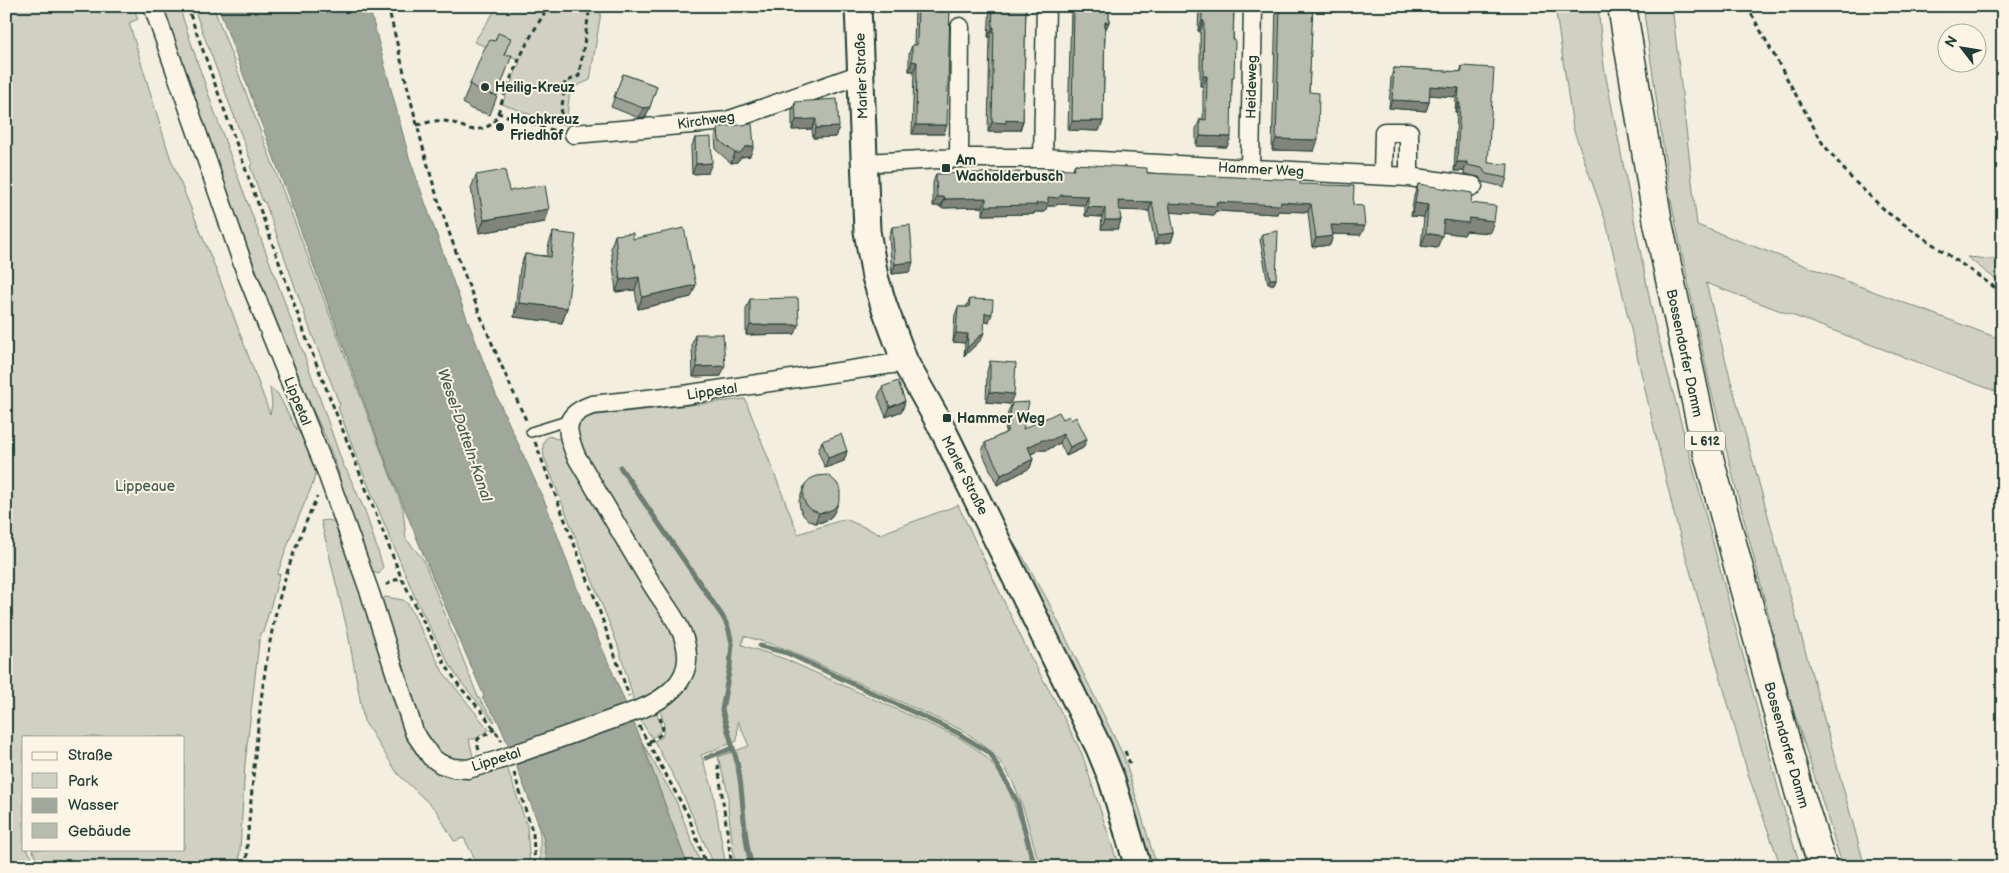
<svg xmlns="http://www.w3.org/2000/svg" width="2009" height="873" font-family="'Balsamiq Sans',sans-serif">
<rect width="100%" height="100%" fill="#f3eede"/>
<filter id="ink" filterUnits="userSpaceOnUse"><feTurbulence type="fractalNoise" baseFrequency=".02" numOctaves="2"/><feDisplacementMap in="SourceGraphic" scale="10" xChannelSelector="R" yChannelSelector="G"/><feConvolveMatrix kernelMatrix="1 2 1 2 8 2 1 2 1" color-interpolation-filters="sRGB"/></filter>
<g filter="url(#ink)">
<!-- green -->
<path fill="#d0d1c2" stroke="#78877b" d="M6,6H133L138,19L129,23L170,157L219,277L270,414L272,405L270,387L278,394L293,423L318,462L313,483L292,533L277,575L280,574L263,632L260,633L245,764L239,867H40L32,849H184V737H24V849H27L38,867H6Z
M162,6H179C228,161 291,311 343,465L347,471L365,511L383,567L379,574L373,572L363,555L339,485V473L326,438L297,376L247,246Z
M193,6H213L403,509L406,539L423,559L478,697L495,721L494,722L460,681L448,662L417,602L356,456L338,407L340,405L311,332L265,202H263L250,166L252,164Z
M498,6H602L590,80L570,89L566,125L556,124L502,104L520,62L516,58L474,42Z
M1555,6H1598L1604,67L1654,321L1792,840L1801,867H1781L1749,777L1675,518L1606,222L1573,128Z
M1643,6H1672L1697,225L2003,340V394L1706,283L1733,389L1865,867H1843L1790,699L1710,386L1671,201Z
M1967,257L2003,260V285Z
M745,399L798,534L845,519L880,534L958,505L1031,658L1057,704L1082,754L1119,867H1040C1028,828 1021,778 989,750C981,743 972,737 964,731L784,648L744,636L742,645L785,659L960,738C968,744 978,749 985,756C1014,785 1022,829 1032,867H735L728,807V793L718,757L749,746L738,721L737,741L701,755L712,786L726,867H715L680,788L654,741L662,737C666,727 663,720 660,710C681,698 699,672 695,647C694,642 692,637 691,632L583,455L574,424L580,417Z
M549,436L557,439L563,436L674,636C682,656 678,679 659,692C651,697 642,700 634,703L630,686L617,643L544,457C543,448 541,441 549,436Z
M328,520L335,522L351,561L403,725L415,751L426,764L454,778L476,777L506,764L527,826L530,867H479L464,838L454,841L436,810L398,774L364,721L348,633L321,521Z
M1009,540H1011L1023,557L1047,599L1124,757L1157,867H1147Z
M386,597L403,600L408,604L443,672L489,730L475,739H469L474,761L462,762L438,752L424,731L381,599Z
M656,710L662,730L652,738L639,718Z
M642,742L676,801L702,867H688Z
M537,819L543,836L548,867H540V837Z"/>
<!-- water -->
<path fill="#a0a89b" stroke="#6c7d72" d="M218,6H369L409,157L454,284L496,395L547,507L578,591L642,742L688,867H548L543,836L508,744L497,719L482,698L484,696L435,583L389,470Z"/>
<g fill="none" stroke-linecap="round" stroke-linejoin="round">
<!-- stream -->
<path stroke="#6c7d72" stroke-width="5" d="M620,467L723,617L728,627L732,643L730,666L722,710L733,748L706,758
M760,646L787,653L958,733L990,753L1017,801L1035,867
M733,748C746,787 740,827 752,867"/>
<defs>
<path id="lane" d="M531,432L570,420"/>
<path id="street" d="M153,6L245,270L327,473L370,593L414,732L431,757L441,764L453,768L468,769L499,760
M574,134L727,121L861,74
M959,158L960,27
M1043,158L1046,6
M864,163L959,158H1043L1409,177V132H1384L1383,175
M1250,168L1253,6
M1409,177L1473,186
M641,709C663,700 689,682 687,655C686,627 663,604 650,581C625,540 601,498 576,456C566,431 561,416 592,405L684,395L905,362"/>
<path id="secondary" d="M858,6L867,231L875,277L884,306L905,362L941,426L1099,748L1112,780L1138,867"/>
<path id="highway" d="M1622,6L1658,223L1705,443L1799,791L1823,867"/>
</defs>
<!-- lane casing -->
<use href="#lane" stroke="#1f3d34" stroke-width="12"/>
<!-- street casing -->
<use href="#street" stroke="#1f3d34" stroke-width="21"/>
<!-- secondary casing -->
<use href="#secondary" stroke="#1f3d34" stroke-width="29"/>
<!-- highway casing -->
<use href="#highway" stroke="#1f3d34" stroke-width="31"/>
<!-- path -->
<path stroke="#1f3d34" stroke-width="3" stroke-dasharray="5 4" stroke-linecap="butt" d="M187,6L307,340L401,577L445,664L460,687L483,713L502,741
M388,6C403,68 417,129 435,190C460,269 492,347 527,422
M1747,6L1823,144L1852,179L1888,213L2003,293
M498,113C511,74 526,41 549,6
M560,123L565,82L579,76L590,6
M417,125C424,124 433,120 441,121C464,121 467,139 494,123L498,113L558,132
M535,442L596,601L629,696
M386,585L401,577
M639,726L688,815L707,867
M649,742C662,734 666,734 660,718
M479,750L477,743L478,739L495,729
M1125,751L1130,764
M718,765L732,867
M514,773L533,834L535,867
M468,859L472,867
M247,867V842C255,764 259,685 277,608C286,569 301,533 317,497"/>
<!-- lane -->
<use href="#lane" stroke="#fcf5e5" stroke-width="9"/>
<!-- street -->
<use href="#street" stroke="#fcf5e5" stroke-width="18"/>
<!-- secondary -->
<use href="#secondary" stroke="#fcf5e5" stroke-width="25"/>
<!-- highway -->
<use href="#highway" stroke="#fcf5e5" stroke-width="28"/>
<defs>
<path id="street-bridge" d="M499,760L641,709"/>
</defs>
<!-- street-bridge casing -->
<use href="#street-bridge" stroke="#1f3d34" stroke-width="21" stroke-linecap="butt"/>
<!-- street-bridge -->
<use href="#street-bridge" stroke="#fcf5e5" stroke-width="18"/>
</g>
<!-- wall -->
<path fill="#9ea296" stroke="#1f3d34" d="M915,6H950L944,134H912L914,71H909V54L912,45H914Z
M990,6H1026L1023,121L1020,130H1004L1003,132H988L990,37H988Z
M1071,6H1109V22L1105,31L1103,121L1099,131L1068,130Z
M1199,6H1234L1232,83L1227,147L1196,146V129L1200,119H1203V86H1200V31H1198Z
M1276,6H1315L1312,13L1309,92L1314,151L1272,150Z
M505,55L497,96L490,115L471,109L463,103L470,84Z
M1462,66L1488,163L1507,178L1504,187L1483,182L1479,177L1464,174V171H1454L1457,112H1455L1456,97L1429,95V102L1426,111L1389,108L1391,77L1394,68L1460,72Z
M623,74L657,86L646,117L639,118L611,107Z
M795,102L839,127L835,137L813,138L812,129L792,130V112Z
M718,127L750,156L741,157L737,162L731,163L716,150L715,137Z
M695,138L708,173L692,174L691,148Z
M1075,164L1147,173L1300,184L1353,205L1361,235L1333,234L1330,245L1312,247L1308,212L1278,211L1277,214L1215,211L1214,215L1170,212L1174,233L1171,242L1155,244L1149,211L1119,210L1121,220L1118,229H1101L1102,217L1085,216V205L1058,204L1055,206H1047L1045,212H1034V214L983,215V207L941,208V206H933V183L936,174L1046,181L1049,169L1072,170Z
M476,175L509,191L549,209L545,222L479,233L471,188Z
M1418,184L1471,203L1490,233L1466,231L1464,235L1442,232L1437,248L1421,246L1424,217L1411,216L1414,196Z
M892,227L910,272L892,274L889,237Z
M553,232L567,308L562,323L514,317L520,268L525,254L547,256L548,247Z
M1262,234L1276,279L1274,284H1268L1260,239Z
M615,235L633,239L691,297L638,309L635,290L616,292L611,247Z
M750,299L795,334L746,335V309Z
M970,299L989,322H984V332L981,340L964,356L965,343L953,342L955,315L958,307H966Z
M695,334L721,376L693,377L692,344Z
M990,361L1010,404L986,402L987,371Z
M882,387L905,401L902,411L886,417L878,397Z
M1012,403L1023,429L1063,419L1071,420L1087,439L1083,448L1066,456L1060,443L1047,450H1039L1031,454L1033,459L1030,468L997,485L982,452L985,443L1005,433L1008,412Z
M822,441L847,451L844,461L825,468L818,451Z
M805,484L834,513L829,519L822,522L815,523L808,520L803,515L800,508L799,501Z"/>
<!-- shaded-wall -->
<path fill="#81847a" stroke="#1f3d34" d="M1202,21H1204L1200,31H1198Z
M1105,22H1109L1105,31Z
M992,27H994L990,37H988Z
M912,61L917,62L914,71H909Z
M1203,76H1207L1203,86H1200Z
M1430,86L1459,88L1456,97L1427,95Z
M1392,100L1429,102L1426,111L1389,108Z
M1458,103H1460L1457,112H1455Z
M650,107L646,117L639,118L643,108Z
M816,119L812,129L792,130L796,120Z
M1006,120L1023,121L1020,130H1004L1003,132H988L992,122Z
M1072,121H1103L1099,131L1068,130Z
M916,125H947L944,134H912Z
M839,127L835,137L813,138L816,128Z
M1200,136L1231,137L1227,147L1196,146Z
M1276,139L1318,140L1314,151L1272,150Z
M754,146L750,156L741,157L737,162L731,163L735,153L745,147Z
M1457,162H1467L1464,171H1454Z
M712,163L708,173L692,174L696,164Z
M1061,195L1088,196L1085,205L1058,204L1055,206H1047L1045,212H1034V214L983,215L986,206L1036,203L1048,197Z
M937,197H945L941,206H933Z
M986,198L983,207L941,208L945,199Z
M1118,201L1152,202L1149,211L1114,210Z
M1281,202L1311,204L1308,212L1278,211L1277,214L1215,211L1214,215L1165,212L1169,203Z
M1415,203L1428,205L1424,217L1411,216Z
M1088,207L1105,208L1102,217L1085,216Z
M549,209L545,222L479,233L484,220Z
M1469,218L1494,221L1490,233L1466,231L1464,235L1439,232L1444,220Z
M1105,220H1121L1118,229H1101Z
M1331,225L1365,226L1361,235L1328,234Z
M1174,233L1171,242L1155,244L1158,235Z
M1426,233L1442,236L1437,248L1421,246Z
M1333,236L1330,245L1312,247L1316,238Z
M913,262L910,272L892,274L895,264Z
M639,277L635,290L616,292L620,280Z
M1270,279H1276L1274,284H1268Z
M696,285L691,297L638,309L642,297Z
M519,303L567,308L562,323L514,317Z
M985,313L992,314L989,322H982Z
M750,325H799L795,334L746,335Z
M984,332L981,340L964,356L967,348Z
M956,333L968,334L965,343L953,342Z
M725,366L721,376L693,377L697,367Z
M990,392L1014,394L1010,404L986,402Z
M905,401L902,411L886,417L890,407Z
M1063,434L1060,443L1047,450H1039L1025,457L1028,447L1042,440Z
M1087,439L1083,448L1066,456L1070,447Z
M847,451L844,461L825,468L828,458Z
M1033,459L1030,468L997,485L1001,475Z
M838,504L834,513L829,519L822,522L815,523L819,513Z"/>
<!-- building -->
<path fill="#b8bcae" stroke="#1f3d34" d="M918,6H950L947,125H916L917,62L912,61V45H917Z
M993,6H1026L1023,121L1006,120V123L992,122L994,27H992Z
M1074,6H1109V22H1105L1103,121H1072Z
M1202,6H1234L1233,40H1235L1234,77H1232L1231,137L1200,136V119L1206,120L1207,76H1203L1204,21H1202Z
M1280,6H1313L1309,92L1319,93L1318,140L1276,139Z
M498,33L511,38L504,55H512L497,96L478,90L470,84L484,49L490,40L495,41Z
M1462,66L1494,68L1488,163L1508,164L1507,178L1486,174L1482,168L1467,165V162H1457L1460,103H1458L1459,88L1430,86L1429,102L1392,100L1394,68L1462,72Z
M623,74L657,86L650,107L643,108L614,97Z
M837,99L839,127L816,128V119L796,120L795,102Z
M752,124L754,146L745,147L740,153H735L719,140L718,127Z
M711,137L712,163L696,164L695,138Z
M1075,164L1147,168V173L1300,180V184L1354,186L1353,205L1363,206L1365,226L1331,225L1333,236L1316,238L1311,204L1281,202L1280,205L1216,202L1217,206L1169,203L1174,233L1158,235L1152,202L1118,201L1121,220H1105V208L1088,207V196L1061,195L1058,198L1048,197V203H1036L1037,205L986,206V198L945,199V197H937L936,174L1020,172V180L1049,181V169L1074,170Z
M505,170L509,191L545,185L549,209L484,220L476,175Z
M1418,184L1472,193L1471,203L1496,206L1494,221L1469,218L1468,223L1444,220L1442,236L1426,233L1428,205L1415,203Z
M910,225L913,262L895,264L892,227Z
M684,228L696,285L642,297L639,277L620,280L615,235L633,233V239Z
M1278,231L1276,279H1270L1262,234Z
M553,232L576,235L567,308L519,303L525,254L551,257Z
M798,298L799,325H750V299Z
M970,299L993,300L992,314L985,313L984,332L967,348L968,334L956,333L958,307H969Z
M695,334H723L725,366L697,367Z
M990,361L1016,363L1014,394L990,392Z
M898,381L905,401L890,407L882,387Z
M1029,402L1023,429L1059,412L1063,419L1069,416L1071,420L1076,417L1087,439L1070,447L1063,434L1051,440H1042L1028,447L1033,459L1001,475L985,443L1007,432L1012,403Z
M841,434L847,451L828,458L822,441Z
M828,475L837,483L840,489V497L838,504L833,509L826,512L819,513L812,510L806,505L803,498V491L805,484L810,479L817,476Z"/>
</g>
<!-- markers -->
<g fill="#1f3d34" stroke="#fcf5e5" stroke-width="2">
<circle cx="485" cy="87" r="5"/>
<circle cx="500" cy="127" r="5"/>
<rect x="941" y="163" width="10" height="10" rx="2.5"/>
<rect x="942" y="413" width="10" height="10" rx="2.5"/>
</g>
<g text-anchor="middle" stroke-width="4" stroke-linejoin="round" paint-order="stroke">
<!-- shield labels -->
<rect fill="#fcf5e5" stroke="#617469" stroke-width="1" x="1685" y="431.5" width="40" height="19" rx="4"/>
<g font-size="12" font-weight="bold" fill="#1f3d34">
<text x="1705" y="445">L 612</text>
</g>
<!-- street labels -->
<g font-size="14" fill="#1f3d34" stroke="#fcf5e5">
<text transform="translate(861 76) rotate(-92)" y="5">Marler Straße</text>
<text transform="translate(1251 87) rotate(-89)" y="5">Heideweg</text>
<text transform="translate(706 120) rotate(-8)" y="5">Kirchweg</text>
<text transform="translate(1261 169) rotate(3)" y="5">Hammer Weg</text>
<text transform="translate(1685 353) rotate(78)" y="5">Bossendorfer Damm</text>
<text transform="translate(712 391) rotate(-8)" y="5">Lippetal</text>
<text transform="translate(298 401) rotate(68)" y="5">Lippetal</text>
<text transform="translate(965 475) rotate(63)" y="5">Marler Straße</text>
<text transform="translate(1787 745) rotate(74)" y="5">Bossendorfer Damm</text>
<text transform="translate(496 759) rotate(-17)" y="5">Lippetal</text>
</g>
<!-- poi labels -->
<g font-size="14" font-weight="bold" fill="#1f3d34" stroke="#fcf5e5" text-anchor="start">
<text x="495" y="92">Heilig-Kreuz</text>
<text x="510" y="124">Hochkreuz<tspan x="510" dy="16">Friedhof</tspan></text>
<text x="956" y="165">Am<tspan x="956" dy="16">Wacholderbusch</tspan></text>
<text x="957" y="423">Hammer Weg</text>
</g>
<!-- park labels -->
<g font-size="14" fill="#425b50" stroke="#fcf5e5">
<text x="145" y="491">Lippeaue</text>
</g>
<!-- water labels -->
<g font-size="15" font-style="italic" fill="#465d53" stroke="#fcf5e5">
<text transform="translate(465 435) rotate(71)" y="5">Wesel-Datteln-Kanal</text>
</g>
</g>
<!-- margin -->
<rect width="2009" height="873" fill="none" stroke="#fcf5e5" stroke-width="25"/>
<rect x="12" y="12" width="1984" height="848" fill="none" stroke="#1f3d34" stroke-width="2" filter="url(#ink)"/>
<!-- legend -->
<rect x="22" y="736" width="162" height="115" fill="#fcf5e5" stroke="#a4ab9e"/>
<rect x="32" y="752" width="25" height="8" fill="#fcf5e5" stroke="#a4ab9e"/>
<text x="68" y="760" font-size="15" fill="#1f3d34">Straße</text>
<rect x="32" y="773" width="25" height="15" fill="#d0d1c2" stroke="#a4ab9e"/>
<text x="68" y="786" font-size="15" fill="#1f3d34">Park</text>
<rect x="32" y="798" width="25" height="15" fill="#a0a89b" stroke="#a4ab9e"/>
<text x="68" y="810" font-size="15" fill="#1f3d34">Wasser</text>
<rect x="32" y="823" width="25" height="15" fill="#b8bcae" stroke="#a4ab9e"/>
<text x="68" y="836" font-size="15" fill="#1f3d34">Gebäude</text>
<!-- north arrow -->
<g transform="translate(1962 48) rotate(301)"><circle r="24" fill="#fcf5e5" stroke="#a4ab9e"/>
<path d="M0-4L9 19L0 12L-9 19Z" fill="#1f3d34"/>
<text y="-8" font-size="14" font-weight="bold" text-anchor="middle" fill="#1f3d34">N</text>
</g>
</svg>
